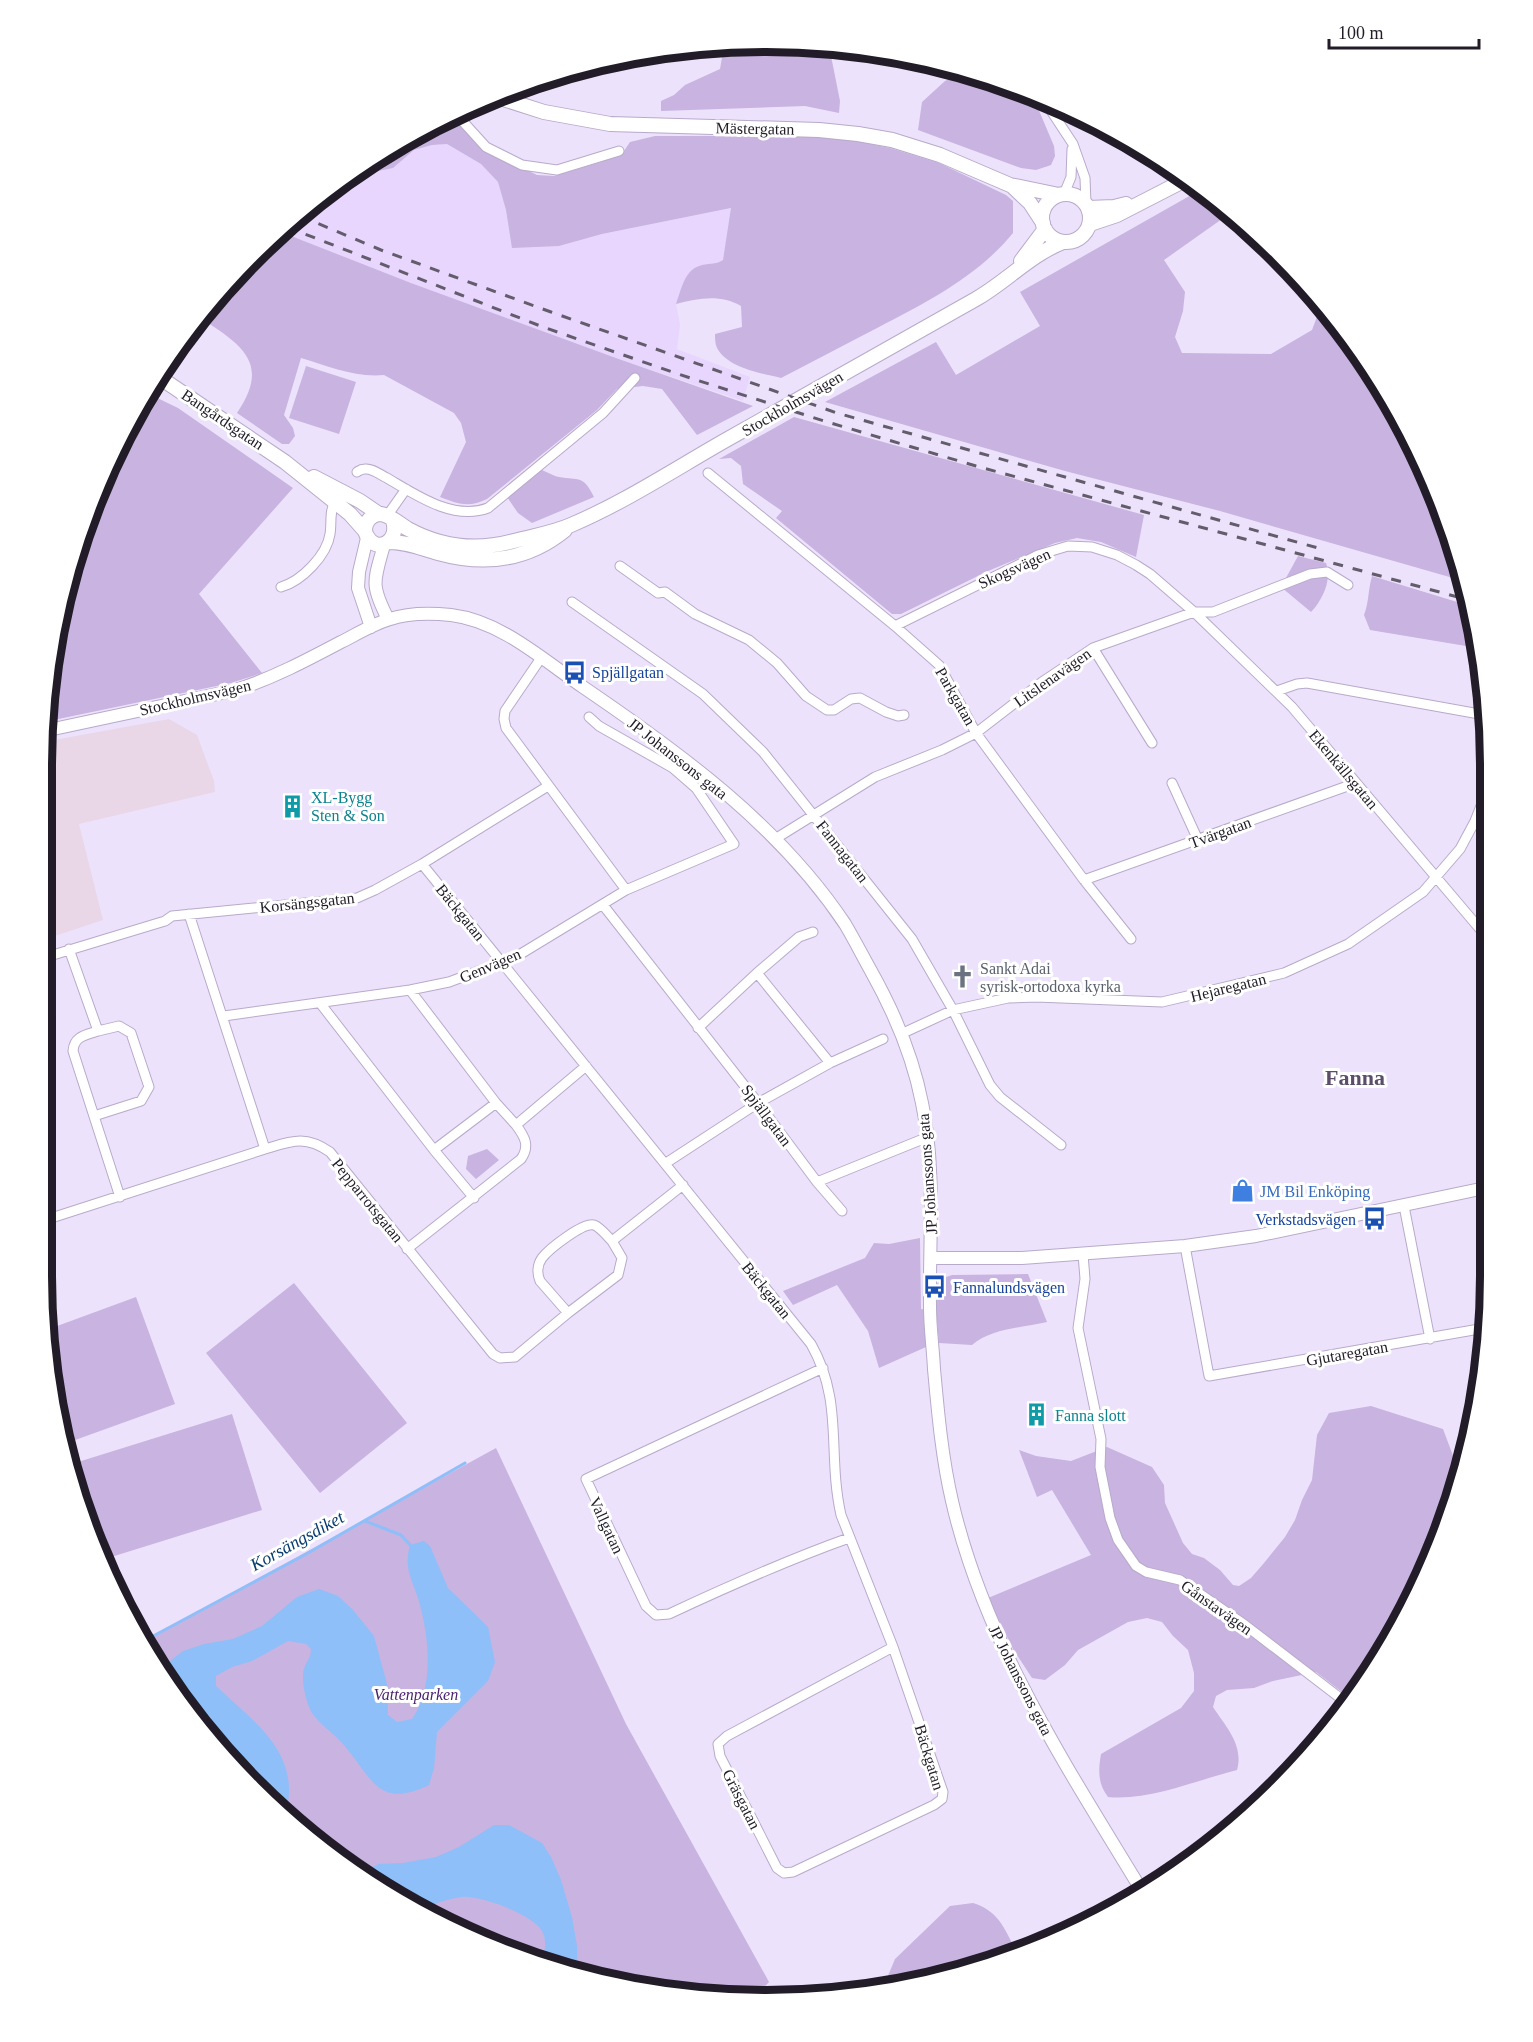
<svg xmlns="http://www.w3.org/2000/svg" width="1533" height="2042" font-family="'Times New Roman',serif">
<rect width="100%" height="100%" fill="#ede2fc"/>
<!-- built -->
<path fill="#e8d6fe" d="M447,144L481,164L498,182L506,210L559,246L602,234L732,208L723,260L719,263L697,266L676,304L680,325L677,349L750,377L743,401L616,358L411,283L281,232L349,177L393,168L414,150L432,145Z"/>
<!-- education -->
<path fill="#e9d7e8" d="M169,719L197,735L214,781L215,792L79,824L103,920L43,940V742Z"/>
<!-- green -->
<path fill="#c8b3e1" d="M766,42L831,48L830,51L840,101L839,113L805,106L661,111V101L674,95L685,85L720,69L724,46Z
M963,73L1032,94L1054,146L1055,156L1051,165L1036,170L1021,168L918,130L922,102L945,81Z
M452,117L485,150L537,175L554,176L601,162L624,151L630,142L655,136H818L856,141L890,148L939,163L1006,195L1013,201V233C978,276 927,302 879,327C846,344 814,361 781,378C760,373 728,368 717,348C715,344 715,338 715,334L742,327L741,306C721,294 698,298 676,304C681,291 684,271 699,266C707,263 716,265 723,260L731,208L602,234L559,246L512,248L506,210L498,182L481,164L447,144L432,145L414,150L393,168L349,177L364,164Z
M1200,190L1229,214L1164,260L1185,292L1183,311L1175,337L1182,353L1271,354L1312,330L1321,306L1369,364L1436,490L1460,580L1220,511L1065,471L825,402L936,342L956,375L1040,326L1020,292Z
M281,232L411,283L616,358L753,406L697,435L662,389L643,386L617,389L597,410L487,499C469,508 458,504 440,497L466,442L461,423L454,413L384,375C356,378 328,366 301,358L284,415L293,428L295,436L289,444H282L237,413C272,362 240,344 199,317L254,254Z
M306,366L356,382L339,434L289,418Z
M149,394L178,408L293,488L199,594L262,673L231,683L44,722L67,579L117,446Z
M794,417L1144,515L1136,557L1101,542L1077,538L1055,543L988,571L901,614H892L776,518L782,511L743,484L741,466L731,458L719,459Z
M542,470C546,472 551,474 555,476C577,482 582,472 594,497L532,523L518,513L507,497Z
M1298,556L1326,563C1332,580 1323,599 1311,612L1281,587Z
M1372,576L1467,605L1478,648L1370,630L1364,615C1369,602 1368,590 1372,576Z
M487,1149L499,1160L476,1179L466,1169L468,1156Z
M920,1238L921,1309L926,1310L927,1344L926,1347L879,1368L868,1331L837,1285L793,1305L783,1291L865,1258L874,1243L889,1244Z
M1028,1274L1047,1322C1022,1328 992,1328 972,1345L939,1343L937,1320L932,1310H937V1284L943,1278L952,1275Z
M294,1283L407,1423L320,1493L206,1353Z
M136,1297L175,1404L64,1444L49,1329Z
M1371,1406L1443,1429L1458,1469L1436,1552L1369,1678L1351,1699L1316,1672L1273,1681L1254,1688L1227,1690L1216,1696L1213,1707C1226,1727 1244,1745 1237,1770C1197,1780 1149,1801 1108,1797C1098,1784 1098,1771 1101,1754L1181,1708L1194,1691V1673L1188,1650L1173,1636L1162,1622L1147,1618L1128,1622L1078,1650L1065,1665L1045,1680L1032,1678L1013,1649L988,1598L1091,1555L1052,1490L1037,1497L1019,1450L1036,1456L1071,1461L1107,1447L1152,1467L1164,1485L1165,1503L1183,1543L1192,1554L1204,1558L1220,1570L1233,1585L1239,1586L1251,1578L1264,1563L1285,1537L1295,1520L1302,1500L1312,1480L1317,1435L1329,1413Z
M232,1414L262,1510L108,1558L78,1462Z
M496,1448L626,1724L769,1982L757,1995L625,1986L446,1925L326,1850L254,1788L142,1642Z
M973,1903C998,1911 1004,1927 1015,1949L1020,1951L1000,1961L878,1986L887,1978L895,1959L950,1906Z"/>
<!-- water -->
<path fill="#8ebff9" d="M424,1541L430,1546L448,1588L488,1627L495,1662L488,1681L437,1732L434,1768L429,1785C377,1810 372,1777 343,1744C333,1732 314,1721 309,1707C305,1696 300,1676 305,1666C308,1659 311,1657 311,1649L306,1644L288,1641L252,1661L232,1667L216,1676V1686C247,1716 290,1744 289,1792C289,1799 287,1808 285,1815L254,1788L165,1671L170,1661L183,1651L204,1644L233,1639L262,1626L297,1597L319,1589L338,1596L353,1610L374,1636L387,1684L388,1715L397,1722L412,1719C435,1686 429,1635 418,1598C411,1577 404,1568 410,1545Z
M494,1825H509L542,1843L551,1857L561,1880L572,1917L577,1946V1970L543,1958C545,1949 547,1940 542,1931C534,1915 480,1895 462,1897C451,1898 437,1903 426,1907L424,1912L361,1872L379,1864L403,1863L436,1857L459,1847Z"/>
<g fill="none" stroke-linecap="round" stroke-linejoin="round">
<!-- stream -->
<path stroke="#8ebff9" stroke-width="3" d="M365,1521L401,1535L412,1547
M142,1642L308,1553L465,1463"/>
<defs>
<path id="minor" d="M835,52L838,49
M1042,97L1073,144L1085,178L1086,204
M457,115L486,147L522,165L557,170L619,151
M1064,194L1071,177L1072,149
M357,472C360,470 361,469 365,469C373,468 380,475 387,478C416,495 453,521 488,508L603,413L635,378
M708,473L895,626L939,665L976,733L1084,880L1131,939
M387,516L406,489
M620,566L658,593L665,592L695,614L749,640L777,663L806,696L827,710H834L851,699L860,698L886,712L898,716L904,715
M281,587C302,581 327,555 330,534C332,522 329,512 335,502
M572,602L703,694L763,752L912,939L953,1010L990,1085L1000,1097L1061,1145
M895,626L1038,555L1068,546L1092,547L1117,555L1136,565L1150,574L1194,612L1292,707L1485,935
M1093,648L1152,743
M541,658L505,711L504,719L506,728L626,890
M1277,691L1297,684L1307,683L1485,715
M1172,783L1198,840
M775,839L875,777L942,750L976,733L1042,682L1093,648L1194,612H1213L1310,574L1327,572L1348,585
M422,864L811,1344C844,1402 827,1453 841,1515L893,1647L943,1792L942,1799L934,1805L793,1872L784,1873L777,1868L720,1756L718,1744L727,1736L893,1647
M1084,880L1356,783
M603,905L758,1103L817,1182L842,1211
M189,914L265,1149
M69,949L98,1031L119,1026L131,1033L149,1087L141,1101L94,1116
M43,958L165,921L172,916L357,898L375,890L422,864L548,786
M757,973L830,1063
M410,990L496,1103L516,1125
M320,1003L434,1150L474,1198
M224,1016L410,990L449,982L514,958L626,890L734,844L696,788L673,768L599,726L589,717
M698,1028L757,973L799,937L813,932
M98,1031C86,1035 74,1036 73,1051L120,1197
M901,1034L953,1010L1008,998L1036,997L1162,1002L1284,973L1348,944L1423,892L1460,849L1475,821L1485,796
M434,1150L496,1103
M666,1163L758,1103L830,1063L883,1039
M817,1182L928,1137
M1404,1206L1430,1339
M42,1221L265,1149C292,1141 305,1135 330,1152L493,1354L500,1358L515,1357L568,1313
M612,1241C607,1236 600,1227 594,1225C583,1222 549,1249 542,1258C537,1265 537,1274 540,1281L568,1313L618,1275L622,1258L612,1241L683,1185
M1185,1246L1209,1376L1485,1328
M407,1249L521,1159C530,1146 525,1137 516,1125L586,1066
M1083,1254L1085,1279L1078,1328L1101,1439L1100,1467L1110,1518L1118,1540L1136,1566L1146,1572L1180,1580L1245,1625L1348,1704
M823,1368L586,1479L646,1606L656,1615L669,1614C729,1586 787,1560 849,1538"/>
<path id="tertiary" d="M367,538L359,572L358,588L371,627
M384,545C374,581 370,584 388,619
M44,731L236,690C273,678 307,660 341,642C357,634 373,624 390,619C408,613 432,613 451,615C501,621 543,660 583,687C680,753 779,825 845,924C854,939 862,955 871,971C894,1012 913,1057 922,1103C936,1169 929,1240 930,1307C930,1328 933,1348 934,1369C938,1413 942,1458 952,1501C985,1644 1067,1767 1142,1891
M932,1258H1022L1185,1246L1256,1236L1485,1188"/>
<path id="secondary" d="M494,96L544,112L610,124L819,130L858,134L892,140L940,155L1010,185L1059,195
M1012,186L1030,203L1043,223
M1042 218a24 24 0 1 1 48 0a24 24 0 1 1-48 0Z
M1088,208L1114,207L1126,204
M1090,224L1117,215L1187,179
M1021,261L1045,229
M159,377L285,462L350,514L365,531
M314,477L360,501L379,514
M393,521C400,542 376,554 367,536C361,526 370,514 381,514C390,515 401,525 408,529C441,547 478,551 514,541C533,536 553,533 571,525C625,502 675,469 726,440C810,393 893,346 976,299C1006,282 1030,255 1063,242
M389,542C407,542 420,548 438,553C485,566 527,561 565,530"/>
</defs>
<!-- minor casing -->
<use href="#minor" stroke="#b8aaca" stroke-width="11"/>
<!-- tertiary casing -->
<use href="#tertiary" stroke="#b8aaca" stroke-width="14"/>
<!-- secondary casing -->
<use href="#secondary" stroke="#b8aaca" stroke-width="16"/>
<!-- minor -->
<use href="#minor" stroke="#fff" stroke-width="9"/>
<!-- tertiary -->
<use href="#tertiary" stroke="#fff" stroke-width="12"/>
<!-- secondary -->
<use href="#secondary" stroke="#fff" stroke-width="14"/>
<!-- rail -->
<path stroke="#625c6b" stroke-width="3" stroke-dasharray="10 10" stroke-linecap="butt" d="M300,216L381,250L551,312L837,413L1318,548
M287,227L543,327L678,374L824,421L976,466L1465,599"/>
</g>
<!-- icons -->
<defs>
<symbol id="bus-bare" viewBox="-9 -9 18 18"><path d="M-5-6H5V4H4V6H2V4H-2V6H-4V4H-5ZM-3.5-4V0h7V-4ZM-3.5 1.2v1.5H-2V1.2ZM2 1.2v1.5H3.5V1.2Z" fill="#1a4fb4" stroke="#fff" stroke-width="2.5" paint-order="stroke"/></symbol>
<symbol id="building-bare" viewBox="-9 -9 18 18"><path d="M-4-6H4V6H1V3H-1V6H-4ZM-2.5-4.3h1.7v1.8h-1.7ZM.8-4.3h1.7v1.8H.8ZM-2.5-1h1.7V.8h-1.7ZM.8-1h1.7V.8H.8Z" fill="#0f9aa8" stroke="#fff" stroke-width="2.5" paint-order="stroke"/></symbol>
<symbol id="church-bare" viewBox="-9 -9 18 18"><path d="M-1.2-6h2.4v3.5h3.3v2.4h-3.3V6h-2.4V-.1h-3.3v-2.4h3.3Z" fill="#6b7280" stroke="#fff" stroke-width="2.5" paint-order="stroke"/></symbol>
<symbol id="shop-bare" viewBox="-9 -9 18 18"><path d="M-5-2.5h2.3a2.7 3.5 0 0 1 5.4 0H5L5.5 6h-11ZM-1.5-2.5h3a1.5 2.3 0 0 0-3 0Z" fill="#3f7fe0" stroke="#fff" stroke-width="2.5" paint-order="stroke"/></symbol>
</defs>
<g fill-rule="evenodd">
<use href="#bus-bare" x="558" y="656" width="33" height="33"/>
<use href="#building-bare" x="276" y="790" width="33" height="33"/>
<use href="#church-bare" x="946" y="960" width="33" height="33"/>
<use href="#shop-bare" x="1226" y="1174" width="33" height="33"/>
<use href="#bus-bare" x="1358" y="1202" width="33" height="33"/>
<use href="#bus-bare" x="918" y="1270" width="33" height="33"/>
<use href="#building-bare" x="1020" y="1398" width="33" height="33"/>
</g>
<g text-anchor="middle" stroke-width="6" stroke-linejoin="round" paint-order="stroke">
<!-- street labels -->
<g font-size="16" fill="#211c27" stroke="#fff">
<text transform="translate(755 128) rotate(1)" y="6">Mästergatan</text>
<text transform="translate(792 403) rotate(-30)" y="6">Stockholmsvägen</text>
<text transform="translate(223 419) rotate(34)" y="6">Bangårdsgatan</text>
<text transform="translate(1014 568) rotate(-24)" y="6">Skogsvägen</text>
<text transform="translate(1052 677) rotate(-35)" y="6">Litslenavägen</text>
<text transform="translate(956 696) rotate(60)" y="6">Parkgatan</text>
<text transform="translate(195 697) rotate(-13)" y="6">Stockholmsvägen</text>
<text transform="translate(678 758) rotate(38)" y="6">JP Johanssons gata</text>
<text transform="translate(1344 769) rotate(50)" y="6">Ekenkällsgatan</text>
<text transform="translate(1220 832) rotate(-20)" y="6">Tvärgatan</text>
<text transform="translate(843 851) rotate(52)" y="6">Fannagatan</text>
<text transform="translate(307 902) rotate(-6)" y="6">Korsängsgatan</text>
<text transform="translate(461 912) rotate(51)" y="6">Bäckgatan</text>
<text transform="translate(490 965) rotate(-23)" y="6">Genvägen</text>
<text transform="translate(1228 987) rotate(-14)" y="6">Hejaregatan</text>
<text transform="translate(767 1115) rotate(53)" y="6">Spjällgatan</text>
<text transform="translate(927 1174) rotate(-94)" y="6">JP Johanssons gata</text>
<text transform="translate(368 1200) rotate(51)" y="6">Pepparrotsgatan</text>
<text transform="translate(767 1290) rotate(51)" y="6">Bäckgatan</text>
<text transform="translate(1347 1353) rotate(-10)" y="6">Gjutaregatan</text>
<text transform="translate(607 1525) rotate(65)" y="6">Vallgatan</text>
<text transform="translate(1217 1607) rotate(35)" y="6">Gånstavägen</text>
<text transform="translate(1021 1680) rotate(63)" y="6">JP Johanssons gata</text>
<text transform="translate(930 1757) rotate(73)" y="6">Bäckgatan</text>
<text transform="translate(742 1799) rotate(63)" y="6">Gräsgatan</text>
</g>
<!-- transit labels -->
<g font-size="16" fill="#164399" stroke="#fff" text-anchor="start">
<text x="592" y="678">Spjällgatan</text>
<text x="1356" y="1225" text-anchor="end">Verkstadsvägen</text>
<text x="953" y="1293">Fannalundsvägen</text>
</g>
<!-- culture labels -->
<g font-size="16" fill="#0d838f" stroke="#fff" text-anchor="start">
<text x="311" y="803">XL-Bygg<tspan x="311" dy="18">Sten &amp; Son</tspan></text>
<text x="1055" y="1421">Fanna slott</text>
</g>
<!-- worship labels -->
<g font-size="16" fill="#5b616d" stroke="#fff" text-anchor="start">
<text x="980" y="974">Sankt Adai<tspan x="980" dy="18">syrisk-ortodoxa kyrka</tspan></text>
</g>
<!-- shop labels -->
<g font-size="16" fill="#366cbe" stroke="#fff" text-anchor="start">
<text x="1260" y="1197">JM Bil Enköping</text>
</g>
<!-- park labels -->
<g font-size="16" font-style="italic" fill="#4b226e" stroke="#fff">
<text x="416" y="1700">Vattenparken</text>
</g>
<!-- water labels -->
<g font-size="18" font-style="italic" fill="#073c6f" stroke="#fff">
<text transform="translate(297 1541) rotate(-29)" y="6">Korsängsdiket</text>
</g>
<!-- district labels -->
<g font-size="22" font-weight="bold" fill="#5b4e69" stroke="#fff">
<text x="1355" y="1085">Fanna</text>
</g>
</g>
<!-- crop -->
<path d="M0 0H1533V2042H0ZM766 52H766A714 714 0 0 1 1480 766V1276A714 714 0 0 1 766 1990H766A714 714 0 0 1 52 1276V766A714 714 0 0 1 766 52Z" fill="#fff" fill-rule="evenodd"/>
<path fill="none" stroke="#211c27" stroke-width="8" d="M766 52H766A714 714 0 0 1 1480 766V1276A714 714 0 0 1 766 1990H766A714 714 0 0 1 52 1276V766A714 714 0 0 1 766 52Z"/>
<!-- scale -->
<path d="M1329 39v9h150v-9" fill="none" stroke="#211c27" stroke-width="3"/>
<text x="1338" y="39" font-size="18" fill="#211c27" stroke="#ffffff" stroke-width="4.5" paint-order="stroke">100 m</text>
</svg>
